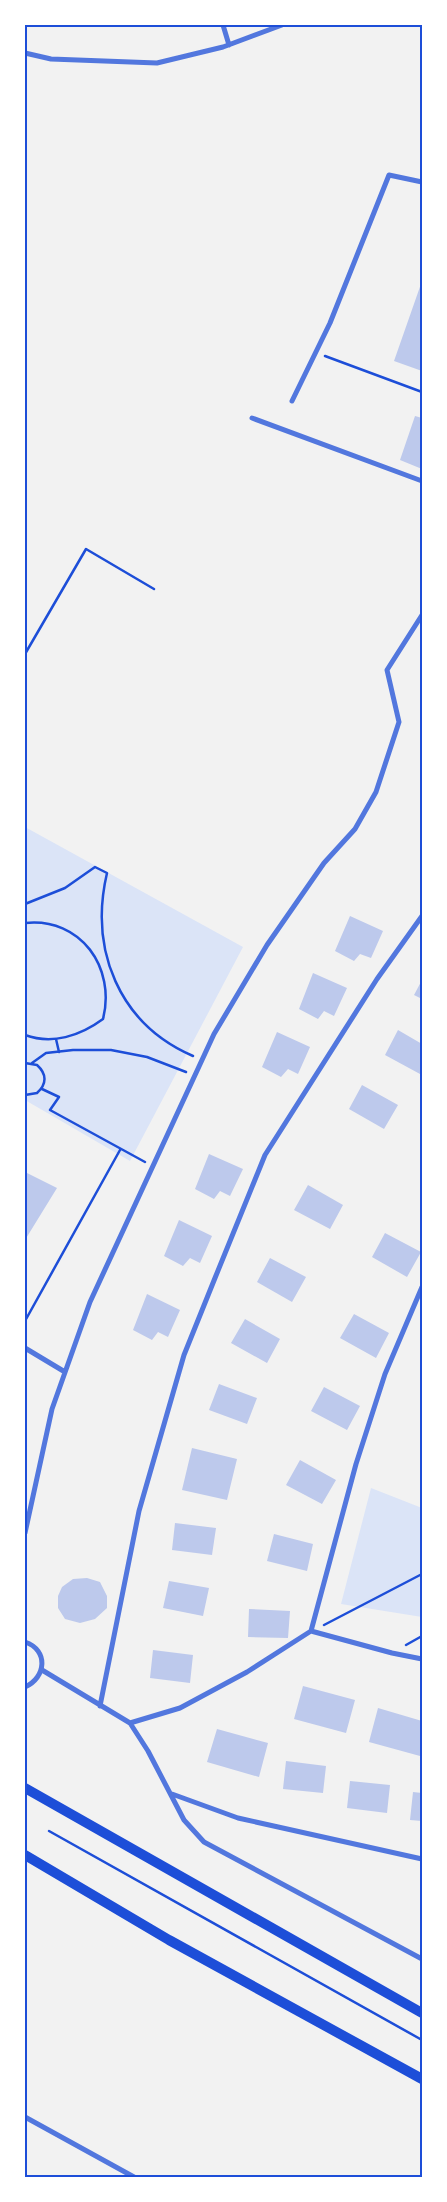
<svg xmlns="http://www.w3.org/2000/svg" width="447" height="2202" font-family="Lato,sans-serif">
<rect width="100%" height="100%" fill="#f2f2f2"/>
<!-- green -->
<path fill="#dbe4f7" d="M25,827L243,947L130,1161L25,1100Z
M371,1488L422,1508V1617L341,1604Z"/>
<!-- building -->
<path fill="#bdc9ec" d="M422,281V371L394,361Z
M415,416L422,418V469L400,460Z
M350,916L383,931L371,958L360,954L354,961L335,951Z
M313,973L347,988L334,1016L324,1011L318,1019L299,1009Z
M422,980V999L414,995Z
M398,1030L422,1044V1071L420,1074L385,1055Z
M277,1032L310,1047L298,1074L288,1069L281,1077L262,1067Z
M362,1085L398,1105L384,1129L349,1109Z
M209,1154L243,1169L230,1196L220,1191L214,1199L195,1189Z
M25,1172L57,1188L25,1240Z
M308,1185L343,1205L330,1229L294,1210Z
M179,1220L212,1236L200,1263L190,1258L183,1266L164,1256Z
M385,1233L421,1252L407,1277L372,1257Z
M270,1258L306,1277L292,1302L257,1282Z
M147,1294L180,1310L168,1337L158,1332L152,1340L133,1330Z
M354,1314L389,1333L376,1358L340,1338Z
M245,1319L280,1339L267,1363L231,1343Z
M219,1384L257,1398L247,1424L209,1410Z
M324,1387L360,1406L347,1430L311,1411Z
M192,1448L237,1459L227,1500L182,1490Z
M300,1460L336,1480L322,1504L286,1485Z
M175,1523L216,1528L212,1555L172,1550Z
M274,1534L313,1544L307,1571L267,1561Z
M87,1578L100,1582L107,1596V1608L95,1619L80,1623L65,1619L58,1608V1596L62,1587L73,1579Z
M169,1581L209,1588L203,1616L163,1608Z
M249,1609L290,1611L288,1638L248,1637Z
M153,1650L193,1655L190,1683L150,1678Z
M303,1686L355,1700L346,1733L294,1719Z
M378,1708L422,1721L420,1756L369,1742Z
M217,1729L268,1743L259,1777L207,1762Z
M286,1761L326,1766L323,1793L283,1789Z
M350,1781L390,1785L387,1813L347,1808Z
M413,1792L422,1793V1821L410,1820Z"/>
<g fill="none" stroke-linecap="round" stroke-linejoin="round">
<!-- path -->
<path stroke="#1d4ed8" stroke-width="2.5" d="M325,356L422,392
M25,654L86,549L154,589
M25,904L65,888L95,867L107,873C89,950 119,1024 193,1056
M25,923C81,917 116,968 103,1019C80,1036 52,1045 25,1035
M56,1039L59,1052
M25,1063L37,1065C47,1074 47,1084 37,1093L25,1095
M32,1063L46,1053L73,1050H111L147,1057L186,1072
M42,1089L59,1097L50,1110L145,1162
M25,1321L120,1150
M324,1625L422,1574
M406,1645L422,1636
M49,1831L422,2040"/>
<!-- minor -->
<path stroke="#5277de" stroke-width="5" d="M223,25L229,45
M25,53L51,59L157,63L223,47L282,25
M292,401L330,323L389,175L422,182
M252,418L422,481
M25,1348L65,1372
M25,1533L52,1409L90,1302L202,1060L214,1034L267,945L324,863L355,829L376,792L399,722L387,670L422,615
M311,1631L356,1464L385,1374L422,1287
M25,1642C49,1650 46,1678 25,1687
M42,1670L130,1723L148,1751L184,1820L204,1842L422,1959
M100,1706L139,1511L184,1355L215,1278L265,1155L377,979L422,916
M130,1723L180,1708L247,1672L311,1631L392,1653L422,1659
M172,1794L238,1818L422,1859
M25,2117L134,2177"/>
<!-- secondary -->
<path stroke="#1d4ed8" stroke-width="10" d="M25,1788L422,2013
M25,1855L169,1940L422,2079"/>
</g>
<!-- border -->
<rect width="447" height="2202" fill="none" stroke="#ffffff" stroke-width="52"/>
<rect x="26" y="26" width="395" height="2150" fill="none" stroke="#1d4ed8" stroke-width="2"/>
</svg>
